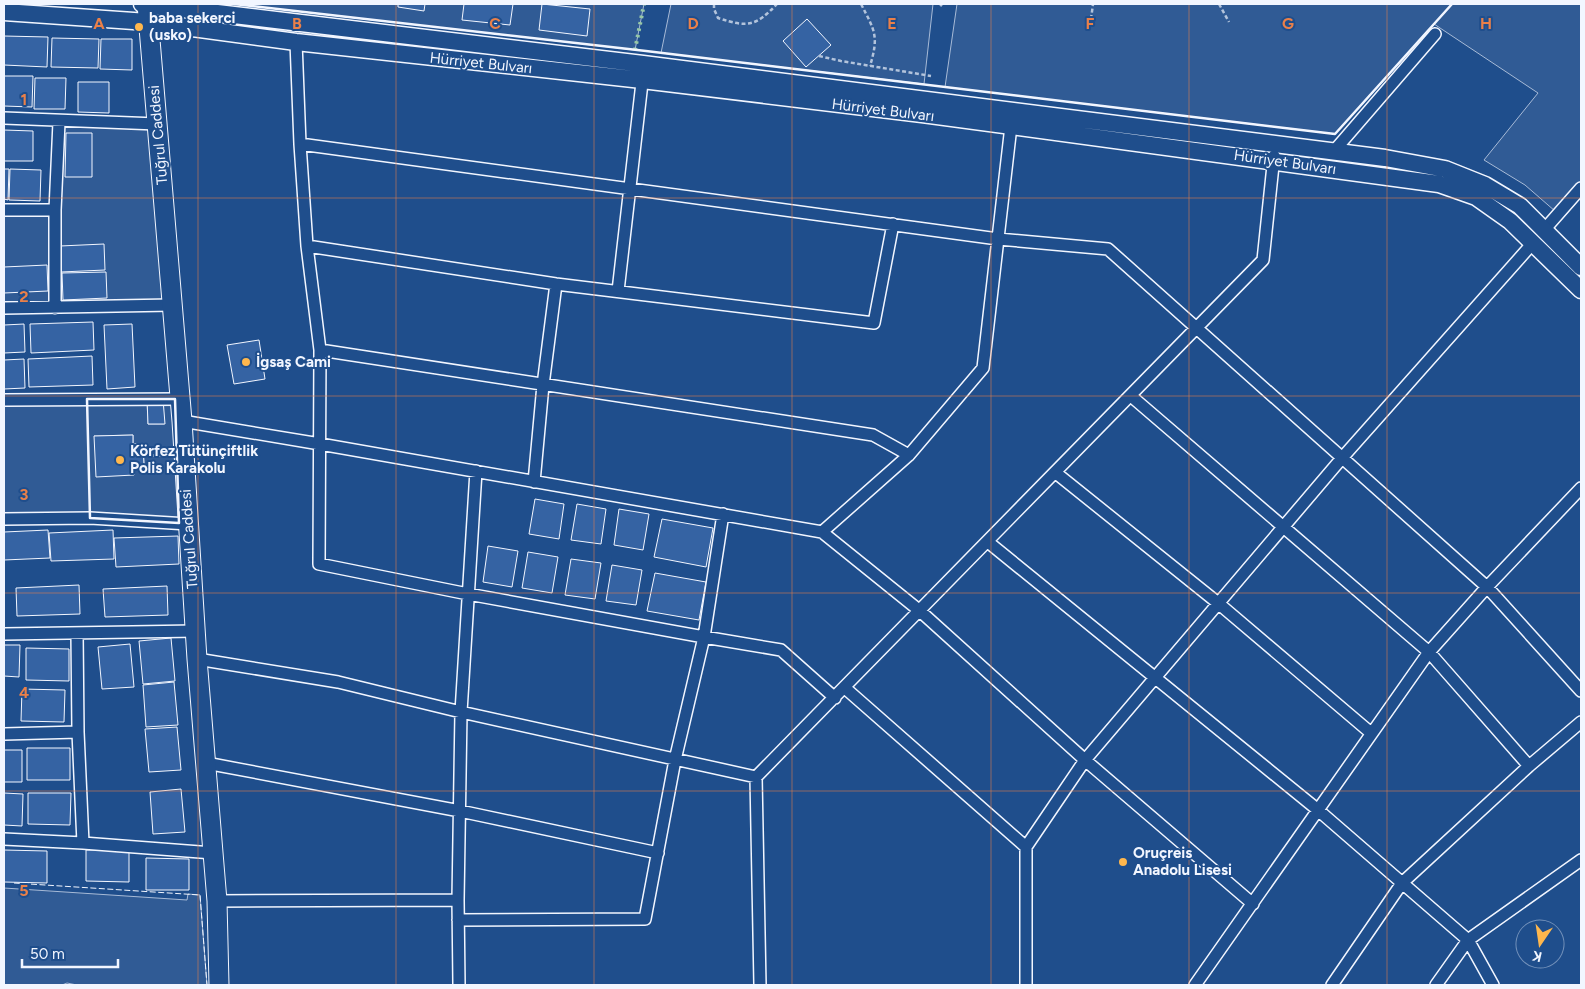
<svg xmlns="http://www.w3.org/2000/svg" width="1585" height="989" font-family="Figtree,sans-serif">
<rect width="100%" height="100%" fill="#1f4e8c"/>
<!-- built -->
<path fill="#305b95" stroke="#a8bbd7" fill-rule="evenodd" d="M234,4H644L635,50Z
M671,4H933L924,84L661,53Z
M957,4H1581V197L1563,218L1525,185L1484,160L1538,93L1434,24L1335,134L945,87Z
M59,122L157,124L172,305L4,308V210H55Z
M147,399L148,424H164L163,399H175L179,523L4,519V400ZM133,435V444H143L144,465L134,466L94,436Z
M4,888L187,900L188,894L200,895L207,985H77L67,983L62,985H4Z"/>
<!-- building -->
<path fill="#3563a3" stroke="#f2f6ff" d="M398,4H425L424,11L398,7Z
M464,4H513L510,25L462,20Z
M542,4L590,9L587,36L539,30Z
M807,19L831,45L806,67L783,41Z
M4,36L48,37L47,67L4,65Z
M52,38L99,39L98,68L51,67Z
M101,39H132V70L100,69Z
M4,76H33L32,107L4,106Z
M35,78H66L65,109H34Z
M78,82H109V113L78,112Z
M4,130L33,131V161H4Z
M66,133H92V177H65Z
M4,169H9L8,200L4,199Z
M10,169L41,170L40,201L9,200Z
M104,244L105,270L61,272L60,246Z
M47,265L48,291L4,293V267Z
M106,272L107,298L63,300L62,273Z
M93,322L94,350L31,353L30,324Z
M24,324L25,352L4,353V325Z
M132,324L135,387L107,389L104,325Z
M259,340L265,379L234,384L227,345Z
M92,356L93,385L29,387L28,359Z
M24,359L25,388L4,389V360Z
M147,399H163L165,424H148Z
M133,435V444H143L144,465L134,466V475L96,477L94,436Z
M535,499L564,504L559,539L529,534Z
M577,504L606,509L601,544L571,540Z
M619,509L649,514L643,550L614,545Z
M662,519L713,528L706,567L654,557Z
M48,530L50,558L4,560V532Z
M113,530L114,559L51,561L49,533Z
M178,536L179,564L116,567L114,538Z
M488,546L518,551L512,587L483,582Z
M528,552L558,557L552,593L522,588Z
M571,559L601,563L595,599L565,595Z
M612,565L642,570L636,605L606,601Z
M655,573L706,582L699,620L647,611Z
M79,585L80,614L17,616L16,588Z
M167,586L168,615L105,617L103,589Z
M171,638L175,681L143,684L139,641Z
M130,644L134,687L102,689L98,647Z
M4,645H20L19,677L4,676Z
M26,648L69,649V681L26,680Z
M174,682L178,725L146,727L143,685Z
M22,689L65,690L64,722L21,721Z
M177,727L181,770L149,772L145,729Z
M27,748H70V780H27Z
M4,750H22V782H4Z
M181,789L185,832L153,834L150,792Z
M4,793L23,794L22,826L4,825Z
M28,793H71L70,825L28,824Z
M4,850L47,851V883L4,882Z
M86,850H129V882L86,881Z
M146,858L189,859V890H146Z"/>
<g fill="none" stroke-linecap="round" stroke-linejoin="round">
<defs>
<path id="minor" d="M296,42L300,144L307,246L320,350L319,564L468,594L704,637L781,650L835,698
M4,118L157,124
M300,144L998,239L1108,249L1487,587L1581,691
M1334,151L1435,34
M4,210H55
M1544,230L1581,188
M307,246L556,284L874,323L893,224
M618,291L643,74
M4,308L172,305
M55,308V210L59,122
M320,350L873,435L909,455
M1131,396L1429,652L1529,766
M4,400L180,399
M182,421L320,444L822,532L920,611L1085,760L1253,904
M1056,473L1218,603L1371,733
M534,482L543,385L556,284
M4,519L90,518L188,524
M822,532L909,455L983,368L1011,126
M988,542L1318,810L1468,940L1493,985
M77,633L78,732L83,843
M4,634L196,631
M197,659L338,682L461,712L756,777L1263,260L1274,156
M845,688L1026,847
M4,734L78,732
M206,763L460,811L658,853
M756,777L760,985
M4,839L83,843L213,853
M217,901L458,900
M458,920L645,919L675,760L704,637L723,514
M459,985L458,900L461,712L476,471
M1026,985V847L1085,760L1342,458L1533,243
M1195,985L1429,652L1487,587L1581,488
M1332,985L1402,883L1529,766L1581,722
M1436,985L1468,940L1581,860"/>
<path id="secondary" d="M142,4L643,64L1385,158L1445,169L1485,185L1520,206L1581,267
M4,12L148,22L296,42L642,80L922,114L1439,184L1476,197L1510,221L1581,290"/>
<path id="primary" d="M147,4L182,421L197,659L217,901L219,985"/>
</defs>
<!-- minor casing -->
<use href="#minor" stroke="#f2f6ff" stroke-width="14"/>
<!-- secondary casing -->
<use href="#secondary" stroke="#f2f6ff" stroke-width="19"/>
<!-- primary casing -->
<use href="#primary" stroke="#f2f6ff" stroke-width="21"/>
<!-- path -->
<path stroke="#b3c4dc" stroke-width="2.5" stroke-dasharray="4 2.5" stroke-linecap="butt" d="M714,4V9L718,18C748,28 756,26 777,4
M861,4C875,31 879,36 870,66
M940,4L942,6
M1219,4L1229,22
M1091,19L1093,4
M819,56L841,61L931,76
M144,455L171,456"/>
<!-- minor -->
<use href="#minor" stroke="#1f4e8c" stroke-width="11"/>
<!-- secondary -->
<use href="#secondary" stroke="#1f4e8c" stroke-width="16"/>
<!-- primary -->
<use href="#primary" stroke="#1f4e8c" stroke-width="19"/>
<!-- hedge -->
<path stroke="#97c8a6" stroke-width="4" stroke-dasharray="2.5 4" stroke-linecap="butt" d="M635,50L644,4"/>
<!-- fence -->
<path stroke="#f2f6ff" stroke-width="1" stroke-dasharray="6 2.5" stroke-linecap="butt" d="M14,883L200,895L207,985"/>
<!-- wall -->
<path stroke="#f2f6ff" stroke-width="2.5" d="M234,4L646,51L1335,134L1452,4
M87,399H175L179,523L90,518Z"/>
</g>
<!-- grid -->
<path fill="none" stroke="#ea8049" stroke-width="1" stroke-opacity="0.55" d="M198,4V985M396,4V985M594,4V985M792,4V985M991,4V985M1189,4V985M1387,4V985M4,198H1581M4,396H1581M4,593H1581M4,791H1581"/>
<!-- markers -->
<g fill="#ffb74d" stroke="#1f4e8c" stroke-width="2">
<circle cx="139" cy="27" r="5"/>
<circle cx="246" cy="362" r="5"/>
<circle cx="120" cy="460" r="5"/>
<circle cx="1123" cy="862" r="5"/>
</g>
<g text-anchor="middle" stroke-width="4" stroke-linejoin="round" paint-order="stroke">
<!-- poi labels -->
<g font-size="15" font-weight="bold" fill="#f2f6ff" stroke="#1f4e8c" text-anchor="start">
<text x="149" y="23">baba sekerci<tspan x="149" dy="17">(usko)</tspan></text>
<text x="256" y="367">İgsaş Cami</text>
<text x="130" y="456">Körfez Tütünçiftlik<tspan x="130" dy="17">Polis Karakolu</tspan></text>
<text x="1133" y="858">Oruçreis<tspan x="1133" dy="17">Anadolu Lisesi</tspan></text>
</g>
<!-- street labels -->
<g font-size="15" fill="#f2f6ff" stroke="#1f4e8c">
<text transform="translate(481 63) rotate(6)" y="5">Hürriyet Bulvarı</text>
<text transform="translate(883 110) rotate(7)" y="5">Hürriyet Bulvarı</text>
<text transform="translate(158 135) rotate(-95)" y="5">Tuğrul Caddesi</text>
<text transform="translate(1285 162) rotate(8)" y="5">Hürriyet Bulvarı</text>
<text transform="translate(189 539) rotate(-94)" y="5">Tuğrul Caddesi</text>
</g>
</g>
<g font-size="16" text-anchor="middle" font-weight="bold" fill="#ea8049" stroke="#1f4e8c" stroke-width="4" stroke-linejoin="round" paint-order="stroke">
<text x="99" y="29">A</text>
<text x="297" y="29">B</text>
<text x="495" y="29">C</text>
<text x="693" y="29">D</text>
<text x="892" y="29">E</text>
<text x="1090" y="29">F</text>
<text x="1288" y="29">G</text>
<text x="1486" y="29">H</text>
<text x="24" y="105">1</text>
<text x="24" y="302">2</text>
<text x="24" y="500">3</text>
<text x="24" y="698">4</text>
<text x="24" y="896">5</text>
</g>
<!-- border -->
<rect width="1585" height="989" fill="none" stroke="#f2f6ff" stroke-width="10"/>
<!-- north arrow -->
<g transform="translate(1540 944) rotate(193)"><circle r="24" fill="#1f4e8c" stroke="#7391ba"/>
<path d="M0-4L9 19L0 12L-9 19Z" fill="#ffb74d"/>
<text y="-8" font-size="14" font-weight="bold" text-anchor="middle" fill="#f2f6ff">K</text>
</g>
<!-- scale -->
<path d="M22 959v8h96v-8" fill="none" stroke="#f2f6ff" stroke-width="2.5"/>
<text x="30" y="959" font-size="15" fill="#f2f6ff" stroke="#1f4e8c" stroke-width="4" paint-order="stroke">50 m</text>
</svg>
